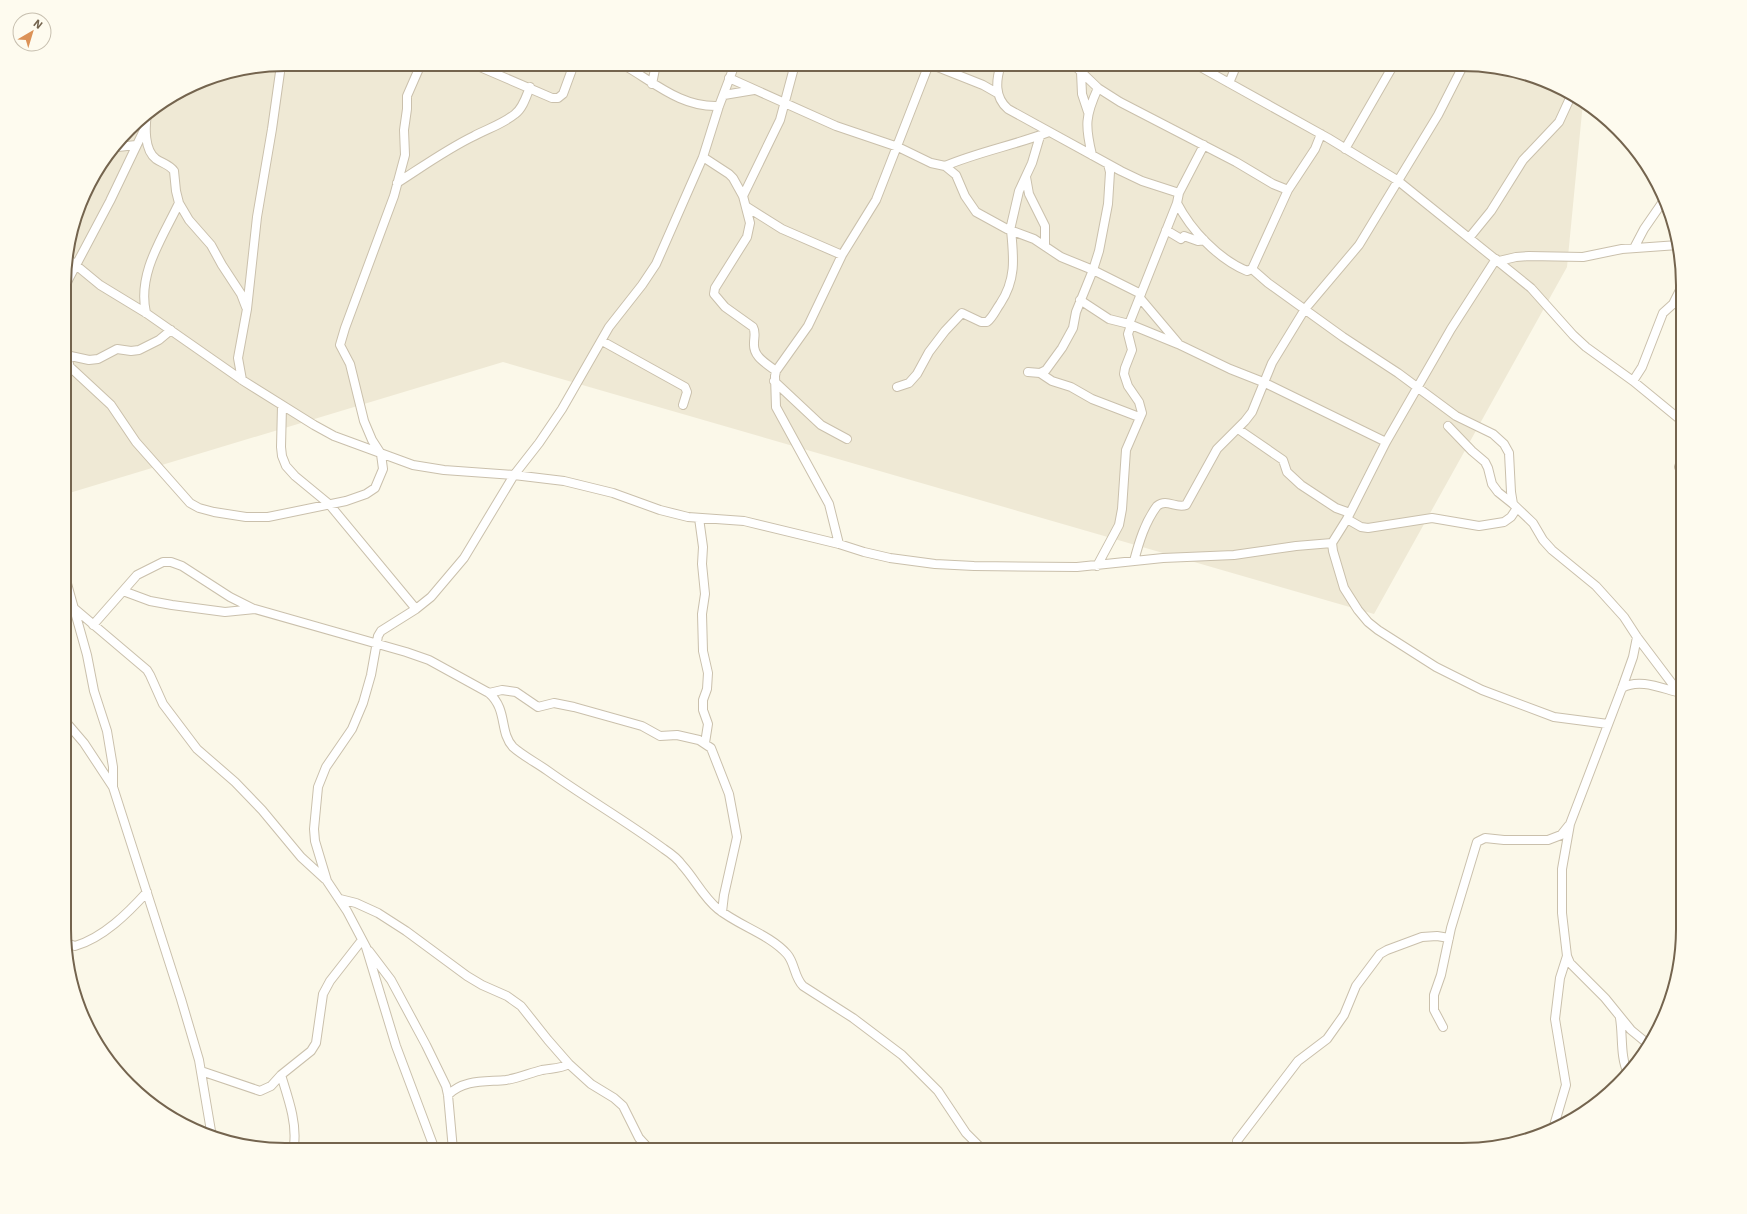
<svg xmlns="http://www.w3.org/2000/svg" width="1747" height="1214" font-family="'IBM Plex Sans',sans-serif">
<rect width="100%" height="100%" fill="#fbf8e9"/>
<!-- residential -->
<path fill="#efe9d5" d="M285,64H1476L1533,76L1583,102L1567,267L1374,614L503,362L66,494V257L87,187L139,119L201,81Z"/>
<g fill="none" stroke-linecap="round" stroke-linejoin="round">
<defs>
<path id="street" d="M473,64L552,98H558L563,94L574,64
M622,64C654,82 681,108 719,106
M930,64L983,85L997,93
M1001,64C996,80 994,97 1008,109L1121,171L1142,181L1179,193
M1073,64L1098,88L1120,102L1236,162L1273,184L1288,190
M1195,64L1328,138L1397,180L1531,288L1573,335L1586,347L1633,381L1683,422
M1081,72L1082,94L1088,112
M729,78L836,126L898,147L931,163L945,166L956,175L965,196L976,212L1007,229L1034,239L1061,257L1093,270L1141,294
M1229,83L1237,64
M652,84L656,64
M724,95L754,90
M147,114C145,127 144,150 156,159C162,163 170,165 174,171L176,191L179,203L189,220L211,245L222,265L241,294L246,307
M1321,134L1315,149L1288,190L1252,269L1268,283L1343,337L1398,373L1456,416L1493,434L1504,444L1509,453L1511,492L1513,504L1533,523L1543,540L1552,550L1596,586L1624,617L1637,637L1683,698
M118,147L136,145
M1345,149L1394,64
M1092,155C1085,126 1085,116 1098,88
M703,157L729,174L733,178L743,196L750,223L747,237L715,288L714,294L725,307L753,327C756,332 754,337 754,343C753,357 766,363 776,371
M945,166C978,152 1015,145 1049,132
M1026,177L1029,194L1045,226V246
M397,183C422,167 447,149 474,136C487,129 503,124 515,114C523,108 526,97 530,87
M743,196L780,120L795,64
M1177,203C1191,230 1218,259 1247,271L1252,269
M747,207L782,229L842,255
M1010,230L1019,191L1032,163L1040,136
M1166,230L1181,239L1184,236L1198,241L1204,240
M1469,238L1491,211L1523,160L1559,122L1571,96
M1634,248L1644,229L1664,200
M66,257L100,285L146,313L242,380L314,425L334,436L413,465L444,470L514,475L564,481L613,493L660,510L688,517L744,521L839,544L864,552L890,558L935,564L974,566L1077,567L1163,558L1234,555L1296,546L1332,543
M1496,259L1451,329L1386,442L1347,519L1332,543L1333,551L1344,588L1358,610L1368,622L1378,630L1436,667L1482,690L1554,717L1608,724
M1499,261L1516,257L1529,256L1583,257L1622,249L1678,245
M66,284L110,201L145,128
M1140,298L1178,343
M1080,300L1109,319L1129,324L1178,344L1230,369L1263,382L1386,442
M1673,304L1683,284
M146,313C137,273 163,237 179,203
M1129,324L1177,203L1179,193L1204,145
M602,341L685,387L687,392L683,405
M66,355L70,367L111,405L136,442L190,503L199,508L214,512L246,517H268L346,501L366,494L375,488L383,469L381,454L372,440L364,421L350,364L340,345L345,328L394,196L405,155L404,130L407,109V96L421,64
M66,355L89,360L98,359L117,349L131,351L139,350L159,340L171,330
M1028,372L1040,373L1046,370L1062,348L1073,328L1076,312L1093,270L1099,251L1108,204L1110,172L1108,164
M1040,373L1052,381L1071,387L1092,399L1139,417
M242,380L238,358L247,309L257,217L272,129L281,65
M774,381L821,425L847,439
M1633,381L1642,367L1663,313L1673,304H1683
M897,387L909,383L917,374L929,352L945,331L962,313L981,322H987C993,317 995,311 1000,304C1016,280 1014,259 1011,230
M282,406L281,447L282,456L286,466L295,476L329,504L416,609
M1448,426L1472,451L1485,462L1488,468L1492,484L1498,492L1513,504
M1238,429L1283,460L1287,472L1301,485L1336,508L1350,513
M1683,455L1679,467L1683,474
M1683,499L1681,508L1683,511
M699,518L703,547L702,564L705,594L702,614L703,651L708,673L707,689L703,700V710L708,724L705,743
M1347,519L1361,527L1368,528L1432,518L1479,526L1504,522L1511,517L1517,508
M839,544L829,504L776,407L775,376L776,371L808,326L842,255L876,200L929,64
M1134,561C1139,542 1145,522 1157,506C1167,498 1176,509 1186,505L1217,449L1245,421L1252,412L1272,363L1305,309L1359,245L1438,115L1464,64
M1097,566L1119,525L1122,509L1126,450L1142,413L1139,402L1128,386L1124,374L1125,368L1132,350L1128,334L1131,325
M66,580L87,655L94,691L107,731L113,767V787
M123,591L150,601L172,605L225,612L255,609L406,652L429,660L489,693C508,710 499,732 513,747C523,756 537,763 548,771C586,798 626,821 664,849C670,853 678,859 682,865C695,879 703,897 718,909C739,926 769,934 787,954C795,963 794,977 803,986L853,1018L902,1055L938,1091L966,1133L983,1150
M75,609L147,670L150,675L163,704L197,749L235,782L262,810L301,857L325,879
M93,625L137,575L163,562H171L182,566L230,597L254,609
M1637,637L1633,657L1622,688L1570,824L1562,869V913L1567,956L1570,963L1605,998L1631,1030L1648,1044
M1622,688C1639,678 1661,688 1677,692
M489,693L502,690L516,692L538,707L554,703L574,707L642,726L660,736L677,735L699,740L711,748L729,794L737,837L724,895L722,912
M66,722L84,743L113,787L181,999L199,1060L212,1137
M340,899L356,903L378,913L406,931L467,976L482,985L507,996L521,1006L548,1040L569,1064L591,1084L614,1098L623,1106L639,1138L650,1150
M66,943L75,946C103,938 128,913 147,892
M369,951L391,980L426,1045L446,1086L448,1095L453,1150
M1620,1018C1623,1036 1620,1057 1628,1073
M1443,1027L1434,1010V995L1441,975L1451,928L1477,842L1485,838L1504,840H1548L1561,835L1569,825
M201,1071L260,1091L271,1086L281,1075L311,1051L316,1043L323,994L330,981L362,940
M281,1075C288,1098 297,1122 294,1145L290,1150
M448,1095C464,1079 486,1082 506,1080C519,1078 530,1073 542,1070C552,1068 560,1069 569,1064
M1553,1129L1566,1085L1555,1019L1560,978L1567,956
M1237,1141L1298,1061L1327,1039L1344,1015L1356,986L1380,954L1387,950L1422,937L1437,936L1449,938
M435,1150L396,1046L366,947L347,911L327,881L315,841L314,829L318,787L326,767L352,729L363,703L371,675L378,636L381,631L416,609L431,597L464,558L514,475L539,443L562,409L609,327L642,285L656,264L703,157L719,106L735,64"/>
</defs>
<!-- street casing -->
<use href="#street" stroke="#cac0ac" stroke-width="10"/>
<!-- street -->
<use href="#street" stroke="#fff" stroke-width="8"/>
</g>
<!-- crop -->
<path d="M0 0H1747V1214H0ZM285 71H1462A214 214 0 0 1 1676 285V929A214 214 0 0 1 1462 1143H285A214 214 0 0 1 71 929V285A214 214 0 0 1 285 71Z" fill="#fefbef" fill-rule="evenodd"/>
<path fill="none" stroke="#74644e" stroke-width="2" d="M285 71H1462A214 214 0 0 1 1676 285V929A214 214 0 0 1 1462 1143H285A214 214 0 0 1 71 929V285A214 214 0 0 1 285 71Z"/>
<!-- north arrow -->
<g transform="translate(32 32) rotate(38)"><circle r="19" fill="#fefbef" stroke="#c7bfaf"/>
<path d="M0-3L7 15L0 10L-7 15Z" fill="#dc9257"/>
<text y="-6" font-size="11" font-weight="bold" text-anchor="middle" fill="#74644e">N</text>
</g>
</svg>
